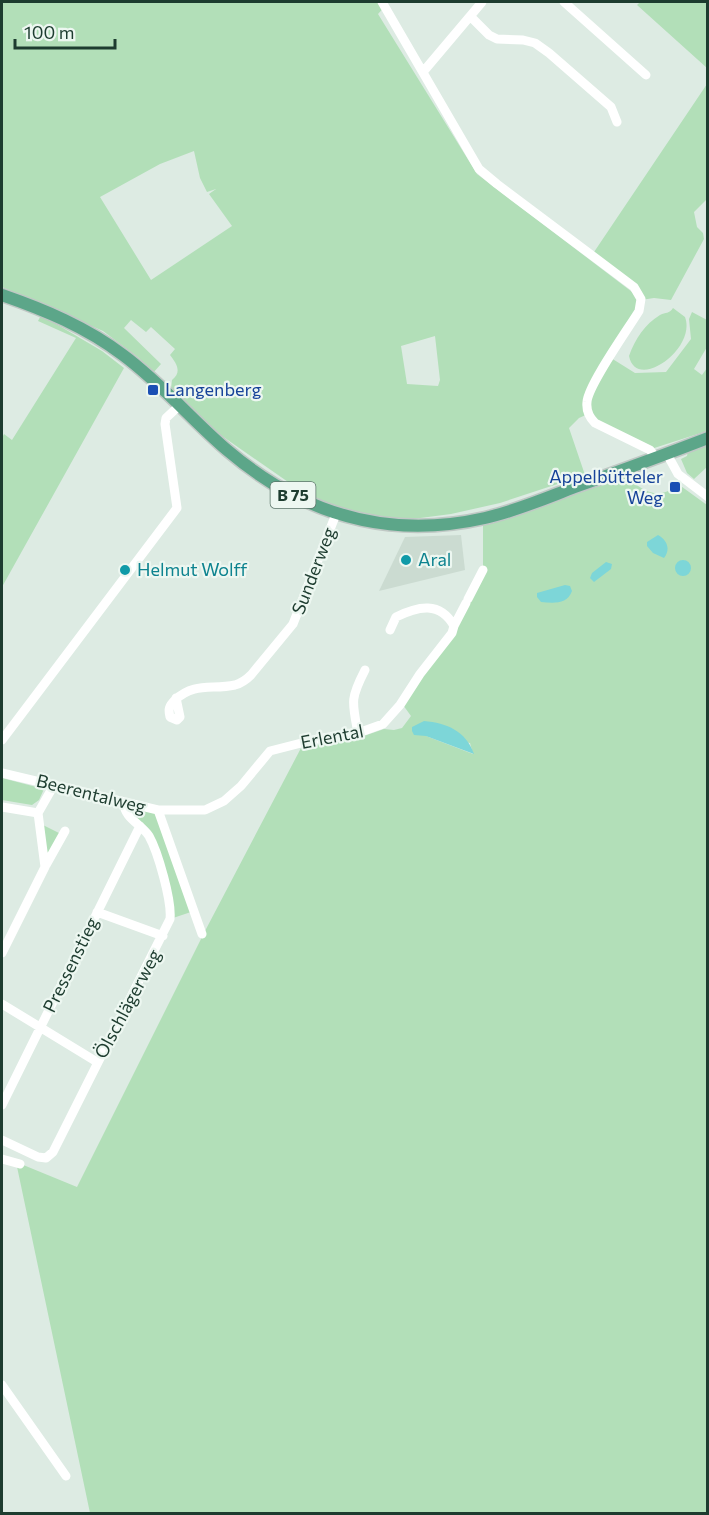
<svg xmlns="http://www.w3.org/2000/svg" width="709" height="1515" font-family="Commissioner,sans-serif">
<rect width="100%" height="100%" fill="#ddebe3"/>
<!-- built -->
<path fill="#cbdbd1" d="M461,535L465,570L379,591L405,537Z"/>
<!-- green -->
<path fill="#b2dfb8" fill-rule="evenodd" d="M2,2H389L378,14L477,174L640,298L592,255L707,84V199L694,212L697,227L703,233L704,239L671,300L654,298L641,300L611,358L635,373L666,372L691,339L689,319L692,312L707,320V347L694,369L702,375L707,368V431L648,450L588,414L579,418L569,428L585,475L500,503L451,514L390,522L314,500L212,429L171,389L172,380C182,372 177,364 170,355L175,349L151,327L146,332L131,320L124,328L161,364L153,373L139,358L103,331L2,287ZM194,151L200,178L207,192L216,189L209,194L232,226L151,280L100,197L160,164ZM435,336L440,380L438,386L407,384L401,346Z
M640,2H707V68L637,5Z
M673,308L685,317C697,349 636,392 629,356C635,339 645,324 660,315C666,312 669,314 673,308Z
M41,315L102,351L124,368L2,587V438L4,434L12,440L76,338L38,321Z
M707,444V467L694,479L687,473L681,459L687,456L688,451Z
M626,477C644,491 658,502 678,484L707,505V1513H90L16,1162L77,1187L205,931L301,748L364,736L384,729L394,730L402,728L411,716L403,705L457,619L483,570V525ZM426,736L470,743L473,754Z
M2,778L44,789L39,800L32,805L2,800Z
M131,808L158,810L194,911L170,919L156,851L126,814Z
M39,823L63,835L51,856L44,851Z"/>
<!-- water -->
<path fill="#7dd6d8" d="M658,535C667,540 671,549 664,558L653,553L647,546V542Z
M675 568a8 8 0 1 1 16 0a8 8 0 1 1-16 0Z
M606,562L612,564L611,569L594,582L590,578L592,573Z
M565,585L570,586L572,591C567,605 553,603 541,602L537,597V593Z
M424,721C447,723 466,731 474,754L426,736L414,735L412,731V727Z"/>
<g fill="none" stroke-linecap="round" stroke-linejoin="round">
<defs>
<path id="major" d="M2,295C45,310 86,327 123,355C161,383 192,420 227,450C302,514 388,540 485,518C516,511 546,498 575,487C620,471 664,455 708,438"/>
</defs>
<!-- major casing -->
<use href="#major" stroke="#c0c8c5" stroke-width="15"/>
<!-- minor -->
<path stroke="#fff" stroke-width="9" d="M382,2L479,169L497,184L634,287L641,299L639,311C628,329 588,385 587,402C586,411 589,417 595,423L650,450L656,458
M564,2L646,75
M471,17L489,35L497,39L523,40L535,43L549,53L611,107L617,122
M423,72L482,2
M667,454L678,474L708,497
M468,599L483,570
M390,630L396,617C418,606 440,601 454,626
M176,698L180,717L177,720L170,717C168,709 169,706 175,700C195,682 211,690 235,685C242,683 246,680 251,675L293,624L336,514
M358,733C352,702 350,699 365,670
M2,740L177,508L165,424L166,418L180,405
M2,773L158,810H205L224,801L241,786L270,751L317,739L358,733L383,724L400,705L420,674L452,633L454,626L466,603
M2,807L38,813
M158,810L202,934
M46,865L65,831
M97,912L163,936
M2,953L45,867L38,813L54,785
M2,1004L97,1062
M2,1105L140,826
M2,1140L38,1157L46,1158L53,1152L170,919C172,901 158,852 149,836C141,824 124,818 124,803
M2,1159L20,1164
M2,1385L66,1476"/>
<!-- major -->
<use href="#major" stroke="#5ca689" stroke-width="12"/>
</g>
<!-- markers -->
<g fill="#1a4fb4" stroke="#edf7f1" stroke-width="2">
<rect x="147" y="384" width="12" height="12" rx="3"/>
<rect x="669" y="481" width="12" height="12" rx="3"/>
</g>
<g fill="#0f9aa8" stroke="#edf7f1" stroke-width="2">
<circle cx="406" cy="560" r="6"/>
<circle cx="125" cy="570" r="6"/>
</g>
<g text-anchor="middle" stroke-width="4.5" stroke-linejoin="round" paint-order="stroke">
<!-- shield labels -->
<rect fill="#edf7f1" stroke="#5b7469" stroke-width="1.5" x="270.5" y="482" width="45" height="26" rx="4.5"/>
<g font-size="16" font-weight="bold" fill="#1d3c2f">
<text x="293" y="501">B 75</text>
</g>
<!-- transit labels -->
<g font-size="18" fill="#164399" stroke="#edf7f1" text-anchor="start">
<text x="165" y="396">Langenberg</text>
<text x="663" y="483" text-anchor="end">Appelbütteler<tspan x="663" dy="21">Weg</tspan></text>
</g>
<!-- culture labels -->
<g font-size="18" fill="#0d838f" stroke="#edf7f1" text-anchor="start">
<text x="418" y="566">Aral</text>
<text x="137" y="576">Helmut Wolff</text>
</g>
<!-- street labels -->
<g font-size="18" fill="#1d3c2f" stroke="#edf7f1">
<text transform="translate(314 571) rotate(-69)" y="6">Sunderweg</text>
<text transform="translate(332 737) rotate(-11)" y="6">Erlental</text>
<text transform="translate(91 794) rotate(14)" y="6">Beerentalweg</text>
<text transform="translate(71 965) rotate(-64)" y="6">Pressenstieg</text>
<text transform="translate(128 1004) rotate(-62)" y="6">Ölschlägerweg</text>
</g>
</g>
<!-- border -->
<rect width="709" height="1515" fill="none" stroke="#1d3c2f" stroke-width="6"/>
<!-- scale -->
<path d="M15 39v9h100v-9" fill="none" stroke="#1d3c2f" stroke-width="3"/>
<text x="24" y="39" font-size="18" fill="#1d3c2f" stroke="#edf7f1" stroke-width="4.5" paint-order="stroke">100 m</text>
</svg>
